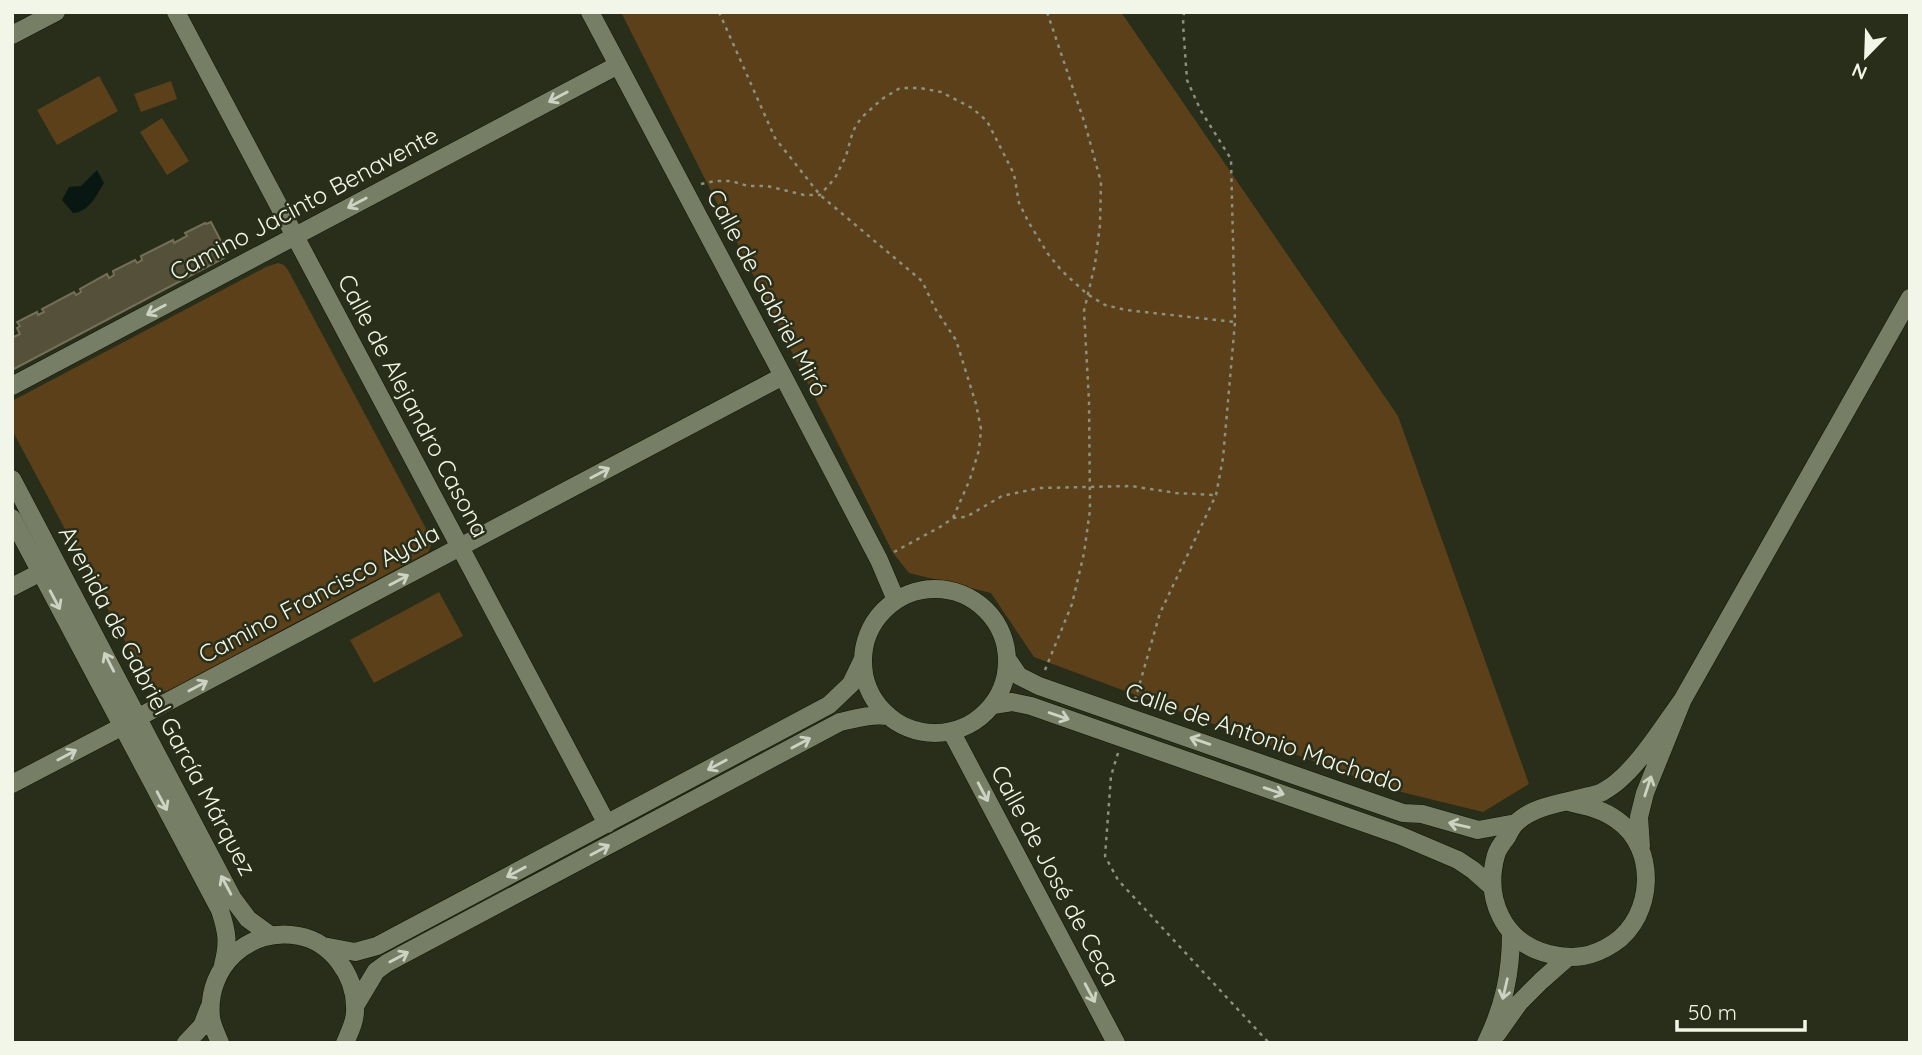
<svg xmlns="http://www.w3.org/2000/svg" width="1922" height="1055" font-family="Quicksand,sans-serif">
<rect width="100%" height="100%" fill="#282e19"/>
<!-- green -->
<path fill="#5b401a" d="M621,12H1121L1398,416L1529,784L1483,812L1385,788L1034,657L991,593L909,573L893,553Z
M99,76L118,111L57,145L37,110Z
M171,81L177,99L141,112L134,94Z
M162,118L189,161L167,175L140,132Z
M278,263L284,265L288,270L431,538L432,543L428,552L171,689C162,693 156,694 149,686L12,430V401L266,267Z
M439,592L463,636L374,683L350,640Z"/>
<!-- water -->
<path fill="#091712" d="M97,170L104,183C96,196 89,212 73,213L62,200L69,187L81,186Z"/>
<!-- building -->
<path fill="#555039" stroke="#746f57" stroke-width="2" d="M211,222L227,253L223,255L224,258L12,370V333L14,337L20,334L17,328L20,326L17,322L37,312L38,315L44,312L42,309L74,292L76,295L81,292L80,289L107,274L109,278L114,275L113,271L135,260L137,263L142,260L141,256L173,240L174,243L187,236L185,233L205,223L206,224Z"/>
<g fill="none" stroke-linecap="round" stroke-linejoin="round">
<defs>
<path id="minor" d="M176,12L607,824
M590,12L783,376L879,560L896,600
M12,35L56,12
M12,386L618,65
M12,479L233,899L248,919L270,935
M12,518L220,910C227,932 229,942 223,965
M12,587L41,572
M863 661a72 72 0 1 1 144 0a72 72 0 1 1-144 0Z
M1008,660L1019,676L1039,686L1403,813L1422,814L1478,830L1516,823
M993,705L1012,702L1031,706L1399,835L1458,860L1473,870L1491,886
M137,718L783,376
M951,731L1116,1043
M12,784L123,726
M323,946L355,952L377,946L829,705L851,684L863,659
M355,1006L376,971L387,963L840,722C857,718 872,714 889,716
M186,1043L202,1026L209,1008
M220,1043C217,1035 212,1026 211,1017C206,967 249,926 299,936C331,942 355,975 355,1007C356,1020 350,1031 345,1043"/>
<path id="secondary" d="M1568,802C1586,806 1602,809 1617,820C1658,848 1654,916 1614,943C1593,957 1574,960 1549,954C1503,943 1484,898 1496,855C1498,848 1503,842 1507,837C1509,833 1512,827 1516,823C1534,805 1565,803 1589,796C1594,795 1600,794 1604,791C1634,775 1663,726 1683,699
M1641,846L1639,817L1645,793L1683,699L1910,298
M1497,1034L1519,1003L1541,981L1567,958
M1486,1043C1504,1006 1511,973 1511,933"/>
</defs>
<!-- minor casing -->
<use href="#minor" stroke="#111603" stroke-width="19"/>
<!-- secondary casing -->
<use href="#secondary" stroke="#111603" stroke-width="19"/>
<!-- path -->
<path stroke="#8b907f" stroke-width="2.5" stroke-dasharray="3.5 5" stroke-linecap="butt" d="M719,12L775,138L820,195L922,281L936,310L956,340L976,404L981,429L979,450L970,479L953,518
M701,184L715,181H731L748,186H767L804,195H820L835,178L846,156L853,131L861,118L882,99L900,88H920L941,92L972,108L987,121L1014,174L1019,203L1029,223L1048,254L1062,271L1087,294L1105,305L1126,310L1235,322
M894,552L940,527L953,518L966,517L1002,496L1040,488L1131,486L1176,493L1215,495
M1045,670L1072,604L1084,553L1090,510L1089,401L1084,311L1095,264L1100,225L1101,182L1085,124L1047,12
M1135,700L1160,613L1216,495L1223,458L1235,322L1231,159L1201,111L1187,80L1183,24L1184,12
M1118,753L1111,776L1105,856L1118,880L1269,1043"/>
<!-- minor -->
<use href="#minor" stroke="#777e66" stroke-width="18"/>
<!-- secondary -->
<use href="#secondary" stroke="#777e66" stroke-width="18"/>
</g>
<!-- one-way arrows -->
<defs><path id="oneway-shaft" d="M-6 0H5M1.5-3L5.5 0L1.5 3" fill="none" stroke-width="1.6" stroke-linecap="round" stroke-linejoin="round" transform="scale(1.75)"/></defs>
<g stroke="#cdd2c2">
<use href="#oneway-shaft" transform="translate(558 97) rotate(152)"/>
<use href="#oneway-shaft" transform="translate(357 203) rotate(152)"/>
<use href="#oneway-shaft" transform="translate(156 310) rotate(152)"/>
<use href="#oneway-shaft" transform="translate(600 473) rotate(-28)"/>
<use href="#oneway-shaft" transform="translate(399 580) rotate(-28)"/>
<use href="#oneway-shaft" transform="translate(55 600) rotate(62)"/>
<use href="#oneway-shaft" transform="translate(109 662) rotate(-117)"/>
<use href="#oneway-shaft" transform="translate(198 686) rotate(-28)"/>
<use href="#oneway-shaft" transform="translate(1059 716) rotate(19)"/>
<use href="#oneway-shaft" transform="translate(1200 741) rotate(-161)"/>
<use href="#oneway-shaft" transform="translate(801 743) rotate(-28)"/>
<use href="#oneway-shaft" transform="translate(67 755) rotate(-28)"/>
<use href="#oneway-shaft" transform="translate(717 765) rotate(152)"/>
<use href="#oneway-shaft" transform="translate(1648 786) rotate(-72)"/>
<use href="#oneway-shaft" transform="translate(1274 791) rotate(19)"/>
<use href="#oneway-shaft" transform="translate(983 792) rotate(62)"/>
<use href="#oneway-shaft" transform="translate(162 801) rotate(62)"/>
<use href="#oneway-shaft" transform="translate(1459 825) rotate(-167)"/>
<use href="#oneway-shaft" transform="translate(600 850) rotate(-28)"/>
<use href="#oneway-shaft" transform="translate(516 872) rotate(152)"/>
<use href="#oneway-shaft" transform="translate(226 885) rotate(-118)"/>
<use href="#oneway-shaft" transform="translate(399 957) rotate(-28)"/>
<use href="#oneway-shaft" transform="translate(1505 989) rotate(103)"/>
<use href="#oneway-shaft" transform="translate(1090 993) rotate(62)"/>
</g>
<g text-anchor="middle" stroke-width="5" stroke-linejoin="round" paint-order="stroke">
<!-- street labels -->
<g font-size="24" fill="#f2f6e9" stroke="#282e19">
<text transform="translate(304 204) rotate(-28)" y="8">Camino Jacinto Benavente</text>
<text transform="translate(767 293) rotate(62)" y="8">Calle de Gabriel Miró</text>
<text transform="translate(413 406) rotate(62)" y="8">Calle de Alejandro Casona</text>
<text transform="translate(319 594) rotate(-28)" y="8">Camino Francisco Ayala</text>
<text transform="translate(157 701) rotate(62)" y="8">Avenida de Gabriel García Márquez</text>
<text transform="translate(1264 738) rotate(19)" y="8">Calle de Antonio Machado</text>
<text transform="translate(1055 876) rotate(62)" y="8">Calle de José de Ceca</text>
</g>
</g>
<!-- border -->
<rect width="1922" height="1055" fill="none" stroke="#f2f6e9" stroke-width="28"/>
<!-- north arrow -->
<g transform="translate(1866 56) rotate(203)" stroke="#282e19" stroke-width="5" paint-order="stroke">
<path d="M0-5L12 26L0 18L-12 26Z" fill="#f2f6e9"/>
<text y="-10" font-size="19" font-weight="bold" text-anchor="middle" fill="#f2f6e9">N</text>
</g>
<!-- scale -->
<path d="M1677 1020v10h128v-10" fill="none" stroke="#f2f6e9" stroke-width="3.5"/>
<text x="1688" y="1020" font-size="21" fill="#f2f6e9" stroke="#282e19" stroke-width="5" paint-order="stroke">50 m</text>
</svg>
